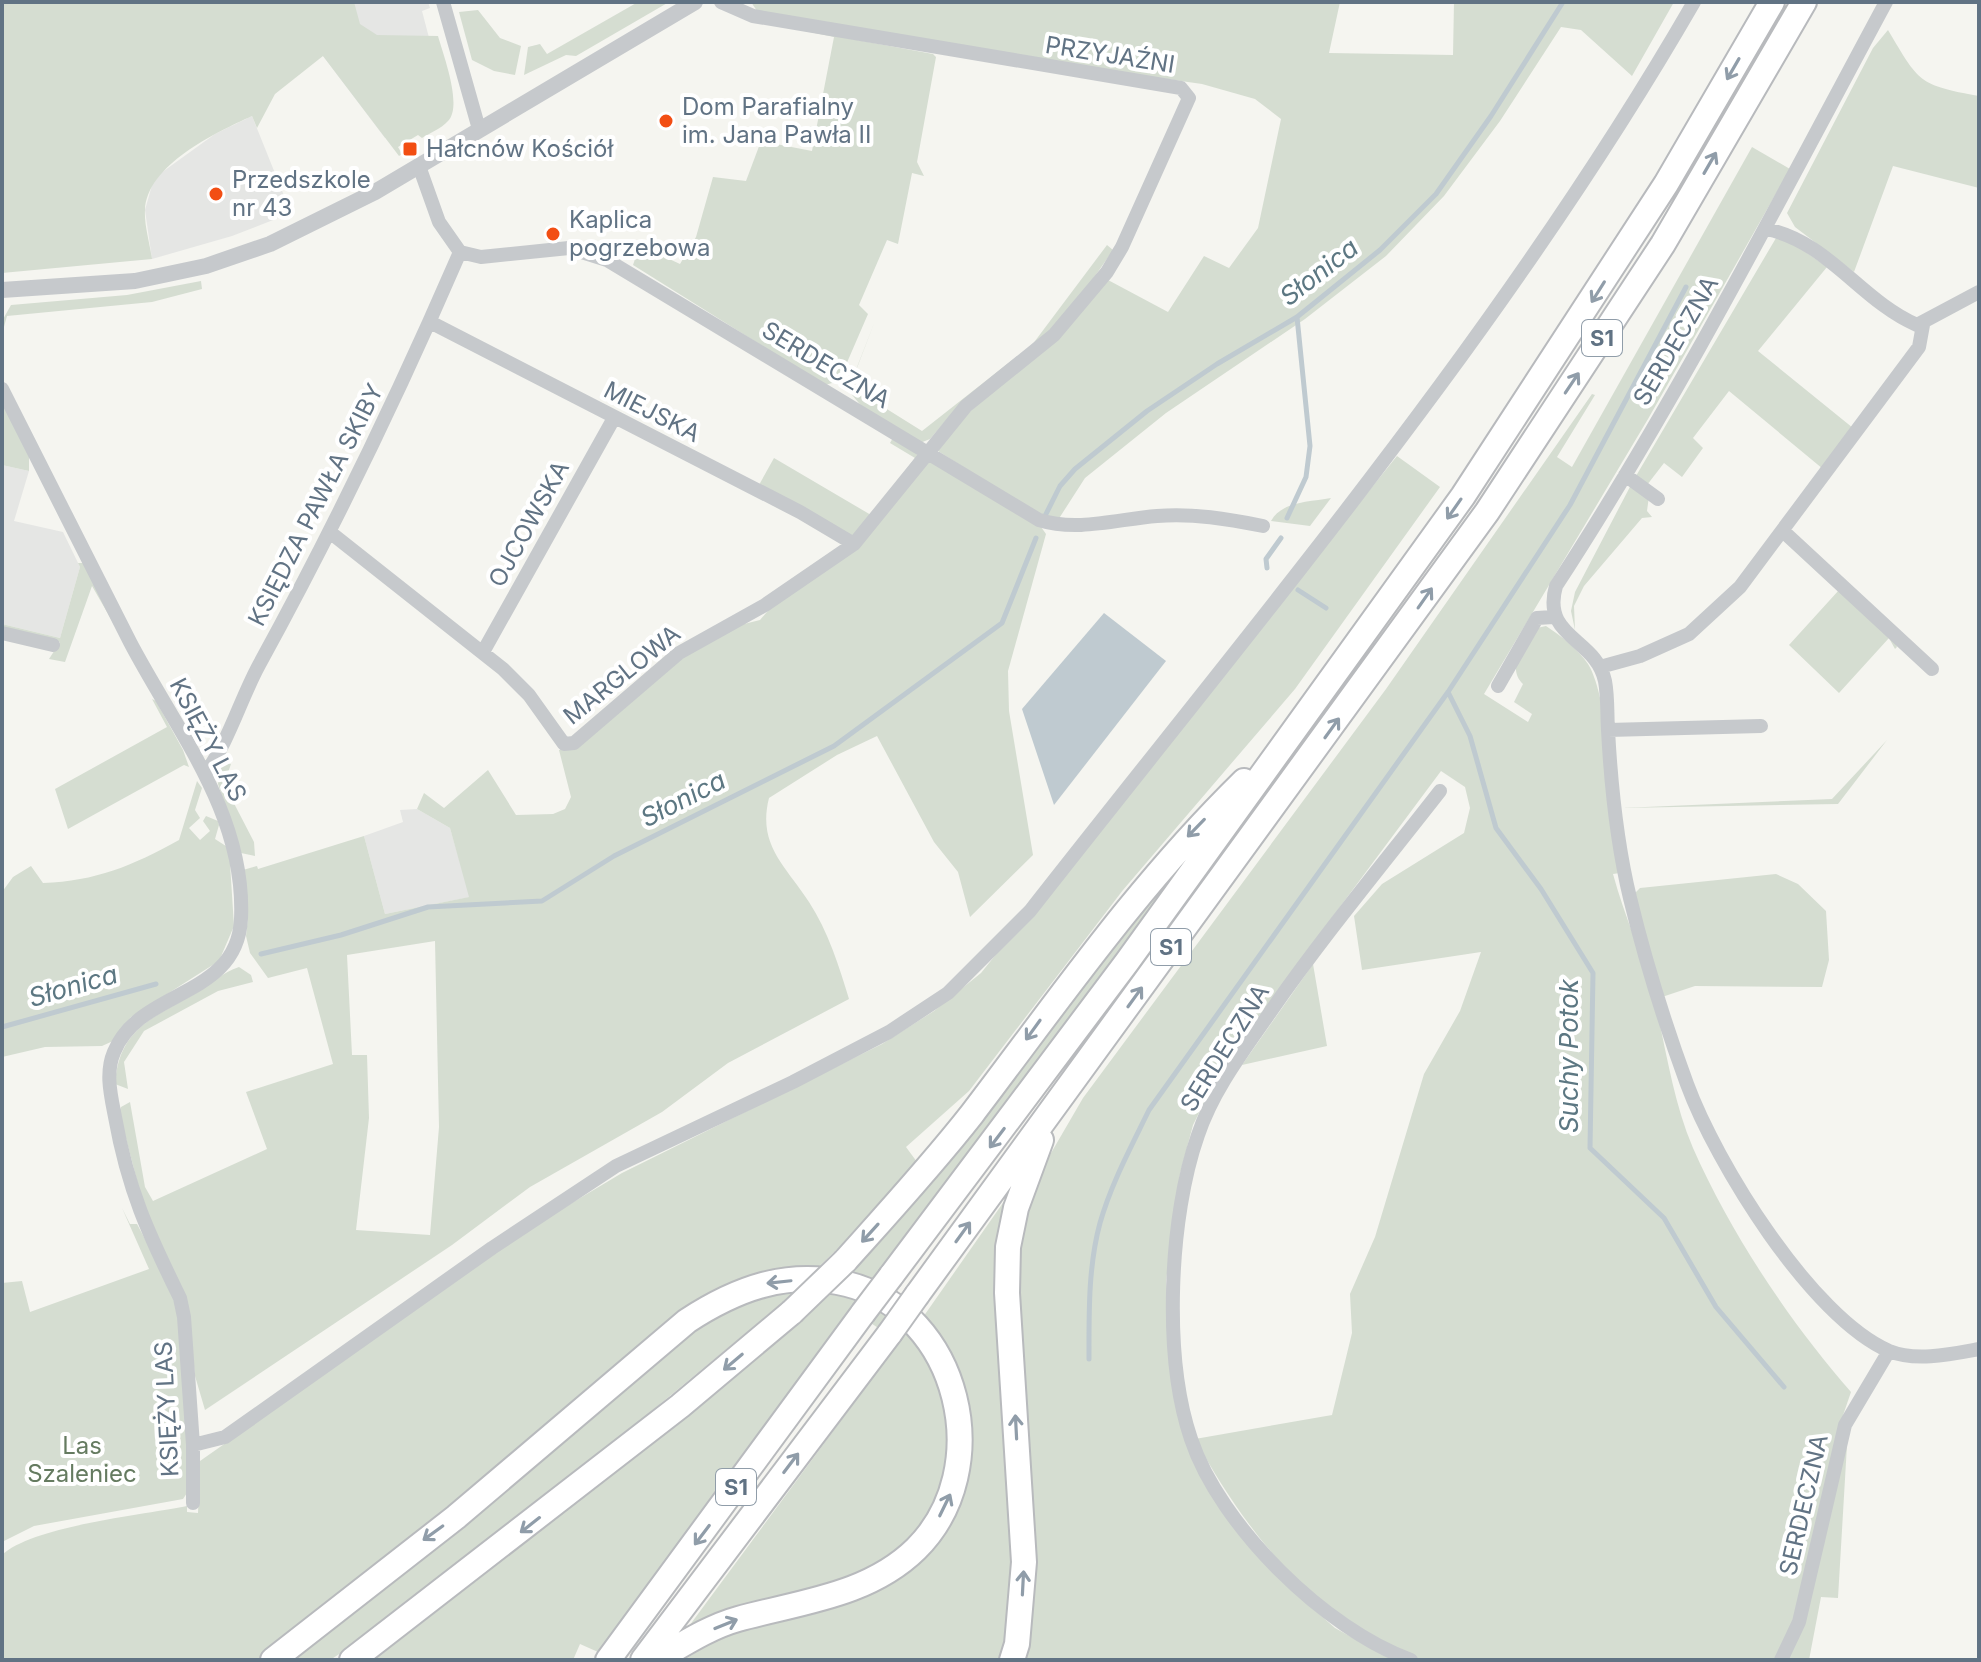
<svg xmlns="http://www.w3.org/2000/svg" width="1981" height="1662" font-family="Inter,sans-serif">
<rect width="100%" height="100%" fill="#f5f5f0"/>
<!-- built -->
<path fill="#e5e6e4" d="M296,2H428L430,8L422,11L443,91L385,138L323,56Z
M252,116L291,213L232,236L152,259L145,210L154,178L215,134Z
M2,465L29,471L14,521L63,532L80,567L60,638L2,624Z
M417,809L450,828L470,897L385,914L364,836L403,822L400,810Z"/>
<!-- green -->
<path fill="#d5ddd1" fill-rule="evenodd" d="M2,2H354L360,24L377,35L438,36C443,54 463,106 448,121C442,128 430,133 422,138L418,135L398,147L402,154L399,156L323,56L275,94L257,128L252,116C215,133 147,165 145,210C144,225 150,244 152,259L2,273Z
M638,2H669L576,56L566,55L524,75L528,47L540,44L547,54Z
M751,2H1340L1329,53L1453,55L1454,2H1674L1632,76L1581,30L1561,27L1500,121L1444,196L1386,256L1305,319L1166,413L1085,478L1058,520L1036,513L938,451L957,424L1108,280L1168,312L1204,256L1229,268L1258,228L1281,119L1255,99L1202,84L1013,57L757,11Z
M478,10L500,38L521,46L515,75L494,71L472,60L459,12Z
M776,25L933,54L936,57L917,162L924,176L912,173L898,244L887,240L859,305L868,314L839,381L825,385L633,265L636,256L650,250L680,264L696,237L713,177L746,181L761,141L812,151L834,37Z
M1888,30C1919,82 1918,85 1979,96V188L1893,166L1854,272L1795,227L1787,213L1873,48Z
M1752,147L1790,169L1648,419L1484,694L1528,722L1532,714L1514,702L1523,684C1505,666 1526,647 1537,628L1546,626C1560,635 1579,650 1588,664C1610,699 1615,825 1620,873L1613,874C1624,915 1642,954 1653,995C1666,1046 1672,1099 1693,1148C1731,1234 1789,1321 1851,1392L1840,1424L1795,1622L1776,1660H1423C1316,1622 1248,1535 1195,1439L1332,1415L1352,1333L1350,1294L1375,1237L1424,1074L1460,1011L1481,952L1362,970L1354,916L1382,884L1464,833L1470,808L1465,787L1441,771L1224,1063L1193,1125L1180,1174L1166,1281L1170,1341L1185,1439L1287,1586L1335,1628L1393,1660H1019L1017,1252L1040,1172L1083,1098L1386,689L1592,394L1595,395L1557,457L1572,467Z
M1776,238L1787,239L1827,267L1758,351L1853,428L1823,469L1729,391L1693,438L1703,448L1682,477L1664,463L1647,485L1636,476Z
M1107,245L1113,250C1091,282 1064,323 1032,345Z
M201,281L202,289L152,302L7,316L2,334V321L11,305L127,295Z
M875,321L850,386L922,431L1020,354L954,411L930,439L920,443L863,408L848,390Z
M2,401L29,454V471L2,465Z
M894,436L919,456L854,537L759,485L774,458L871,515L915,458L890,443Z
M1397,456L1440,487L1295,689L1123,890L969,1091L906,1147L917,1162L846,1241L812,1273L757,1277L262,1660H2V1555C33,1526 142,1515 187,1506V1512L198,1513L200,1461L540,1222L622,1173L882,1044L934,1011L981,973Z
M933,461L1039,524L1046,534L1008,671L1009,711L1033,855L970,917L958,872L934,842L877,736L837,755L769,798C757,845 786,866 809,902C828,931 839,966 849,999L728,1063L662,1112L530,1187L452,1245L205,1410L195,1376L188,1307L144,1207L119,1112L121,1107L130,1102L145,1187L153,1201L267,1149L246,1092L333,1064L307,968L268,978L250,953L246,936L248,917L243,870L257,866L258,869L364,836L385,914L469,897L450,828L417,809L424,793L444,808L488,770L516,815L553,814L565,809L571,797L559,750H574L664,668L736,626L760,620L777,600L851,551L927,462ZM435,941L439,1127L430,1235L356,1230L369,1118L367,1055H352L347,955Z
M1632,483L1649,496L1647,511L1652,517L1642,518L1584,586L1574,606L1575,630L1571,611L1575,592Z
M1331,498L1310,526L1271,521C1282,501 1310,502 1331,498Z
M78,563H83L119,633L92,586L65,662L49,659L60,642L2,627V624L60,638L80,567Z
M1839,590L1895,641L1897,647L1895,649L1889,638L1839,693L1789,645Z
M152,699L156,701L183,750L189,767L184,765L68,829L55,789L167,727Z
M1887,740L1838,804L1622,808L1832,799Z
M221,762L231,764L224,784L254,842L255,856L241,853L218,784Z
M197,781L202,788L195,810L200,818L189,828L200,840L210,831L203,821L206,816L218,821L219,825L215,839L229,848L234,926L219,961L131,1017L113,1041L102,1046L45,1047L2,1057V892L13,877L31,866L43,883C96,881 132,866 179,840Z
M1196,847L871,1285L846,1277L922,1194L983,1119L1161,882Z
M1776,874L1798,884L1826,911L1829,960L1822,987L1695,986L1659,998L1630,898L1640,888Z
M1313,964L1327,1046L1242,1065Z
M239,967L251,975L253,982L218,991L144,1031L124,1062L128,1089L115,1084C119,1028 153,1018 196,993C210,985 223,972 239,967Z
M1012,1190L999,1260L997,1326L1015,1554L1013,1607L1001,1660H684L709,1644L751,1627L848,1599L957,1505L970,1462V1416L950,1358L921,1320Z
M122,1208L130,1224H137C150,1249 167,1276 175,1302C190,1350 188,1441 187,1493L183,1499L34,1526L2,1542V1283L22,1281L30,1312L149,1269Z
M787,1290L848,1296L874,1307L904,1326L940,1380L952,1450L934,1506L916,1534L890,1558L858,1576L678,1641L899,1342L850,1309L598,1652L580,1644L573,1660H374L678,1424L807,1315L776,1308L642,1419L344,1651L330,1660H289L710,1318L760,1296Z
M1848,1428L1838,1598L1821,1597L1809,1660H1783Z"/>
<!-- water -->
<path fill="#bfcad0" d="M1104,613L1166,661L1054,805L1022,709Z"/>
<g fill="none" stroke-linecap="round" stroke-linejoin="round">
<!-- stream -->
<path stroke="#bfcad0" stroke-width="5" d="M1045,516L1060,486L1075,469L1147,411L1217,364L1297,317L1380,250L1436,194L1491,116L1563,2
M1287,518L1306,477L1310,446L1297,317
M1267,568L1266,559L1281,538
M1298,590L1326,608
M1448,692L1470,736L1496,828L1541,889L1593,973L1590,1148L1664,1218L1716,1307L1784,1387
M261,954L341,935L428,907L542,901L614,856L834,746L1002,623L1036,538
M2,1027L156,984
M1089,1359C1089,1315 1088,1267 1100,1223C1111,1184 1131,1147 1149,1110L1448,692L1570,505L1686,287"/>
<defs>
<path id="motorway" d="M845,1261C888,1213 932,1165 972,1114C1061,997 1138,885 1244,781
M891,1276L1127,962L1463,496L1666,184L1772,2
M917,1295L1487,512L1663,244L1804,2
M273,1660L456,1517L687,1321C736,1289 788,1269 847,1284C960,1312 997,1469 916,1549C868,1596 799,1602 738,1619C709,1627 682,1645 656,1660
M352,1660L680,1406L792,1312
M608,1660L863,1313
M643,1660L890,1333
M1012,1660L1017,1644L1024,1562L1007,1293L1008,1247L1016,1208L1041,1140"/>
</defs>
<!-- motorway casing -->
<use href="#motorway" stroke="#b8babd" stroke-width="28"/>
<!-- minor -->
<path stroke="#c6c9cc" stroke-width="14" d="M443,2L479,129
M1886,2C1780,199 1678,399 1556,586C1541,638 1596,638 1605,681C1608,697 1607,714 1608,730C1611,786 1617,844 1630,898C1645,960 1665,1024 1687,1084C1716,1163 1811,1317 1889,1351C1916,1362 1952,1354 1979,1349
M419,166L439,222L460,252L481,257L569,248L607,260L1039,520C1078,532 1118,519 1157,516C1193,513 1228,519 1263,526
M1766,229C1828,241 1861,301 1917,325L1979,292
M430,322L800,512L854,544
M2,389C45,473 87,558 130,642C176,730 246,814 241,919C237,999 140,988 114,1052C105,1073 111,1096 115,1117C128,1190 148,1233 180,1298L184,1317L193,1445V1503
M1625,475L1658,499
M1784,532L1932,669
M331,533L503,669L529,695L564,744L574,743L679,653L765,605L854,544L966,406L1054,335L1107,272L1122,247L1189,98L1181,88L753,16L721,2
M2,633L53,645
M483,652L614,418
M1600,667L1640,656L1689,634L1740,587L1919,347L1923,325
M1498,686L1537,618L1553,617
M1608,730L1761,726
M205,774C229,741 240,700 259,665C333,530 399,393 460,252
M193,1445L225,1437L492,1248L616,1166L793,1082L889,1032L948,993L1030,911C1261,616 1506,328 1694,2
M1411,1660C1326,1630 1220,1526 1191,1439C1163,1357 1169,1217 1198,1135C1213,1090 1244,1050 1271,1011C1324,935 1383,864 1440,791
M1781,1660L1799,1622L1845,1425L1889,1351"/>
<!-- tertiary -->
<path stroke="#c6c9cc" stroke-width="16" d="M2,290L135,281L206,266L270,244L375,192L695,2"/>
<!-- motorway -->
<use href="#motorway" stroke="#fff" stroke-width="24"/>
<defs>
<path id="motorway-bridge" d="M792,1312L845,1261
M863,1313L891,1276
M890,1333L917,1295"/>
</defs>
<!-- motorway-bridge casing -->
<use href="#motorway-bridge" stroke="#b8babd" stroke-width="28" stroke-linecap="butt"/>
<!-- motorway-bridge -->
<use href="#motorway-bridge" stroke="#fff" stroke-width="24"/>
</g>
<!-- one-way arrows -->
<defs><path id="oneway-shaft" d="M-6 0H5M1.5-3L5.5 0L1.5 3" fill="none" stroke-width="1.6" stroke-linecap="round" stroke-linejoin="round" transform="scale(2)"/></defs>
<g stroke="#909da9">
<use href="#oneway-shaft" transform="translate(1733 69) rotate(120)"/>
<use href="#oneway-shaft" transform="translate(1710 163) rotate(-60)"/>
<use href="#oneway-shaft" transform="translate(1598 292) rotate(122)"/>
<use href="#oneway-shaft" transform="translate(1572 383) rotate(-56)"/>
<use href="#oneway-shaft" transform="translate(1454 509) rotate(125)"/>
<use href="#oneway-shaft" transform="translate(1425 598) rotate(-55)"/>
<use href="#oneway-shaft" transform="translate(1332 728) rotate(-54)"/>
<use href="#oneway-shaft" transform="translate(1196 828) rotate(134)"/>
<use href="#oneway-shaft" transform="translate(1135 997) rotate(-54)"/>
<use href="#oneway-shaft" transform="translate(1033 1030) rotate(126)"/>
<use href="#oneway-shaft" transform="translate(997 1138) rotate(127)"/>
<use href="#oneway-shaft" transform="translate(963 1232) rotate(-54)"/>
<use href="#oneway-shaft" transform="translate(870 1233) rotate(132)"/>
<use href="#oneway-shaft" transform="translate(779 1282) rotate(174)"/>
<use href="#oneway-shaft" transform="translate(733 1362) rotate(140)"/>
<use href="#oneway-shaft" transform="translate(1016 1427) rotate(-93)"/>
<use href="#oneway-shaft" transform="translate(791 1463) rotate(-53)"/>
<use href="#oneway-shaft" transform="translate(945 1505) rotate(-64)"/>
<use href="#oneway-shaft" transform="translate(530 1525) rotate(142)"/>
<use href="#oneway-shaft" transform="translate(433 1533) rotate(144)"/>
<use href="#oneway-shaft" transform="translate(702 1535) rotate(127)"/>
<use href="#oneway-shaft" transform="translate(1023 1583) rotate(-87)"/>
<use href="#oneway-shaft" transform="translate(726 1624) rotate(-22)"/>
</g>
<!-- markers -->
<g fill="#f24e13" stroke="#fff" stroke-width="3">
<circle cx="666" cy="121" r="8"/>
<rect x="402" y="141" width="16" height="16" rx="4"/>
<circle cx="216" cy="194" r="8"/>
<circle cx="553" cy="234" r="8"/>
</g>
<g text-anchor="middle" stroke-width="8" stroke-linejoin="round" paint-order="stroke">
<!-- shield labels -->
<g fill="#fff" stroke="#909da9" stroke-width="2">
<rect x="1582" y="320" width="40" height="36" rx="6"/>
<rect x="1151" y="929" width="40" height="36" rx="6"/>
<rect x="716" y="1469" width="40" height="36" rx="6"/>
</g>
<g font-size="22" font-weight="bold" fill="#617384">
<text x="1602" y="346">S1</text>
<text x="1171" y="955">S1</text>
<text x="736" y="1495">S1</text>
</g>
<!-- street labels -->
<g font-size="24" fill="#617384" stroke="#fff">
<text transform="translate(1110 55) rotate(9)" y="8">PRZYJAŹNI</text>
<text transform="translate(1676 341) rotate(-60)" y="8">SERDECZNA</text>
<text transform="translate(826 365) rotate(31)" y="8">SERDECZNA</text>
<text transform="translate(652 412) rotate(27)" y="8">MIEJSKA</text>
<text transform="translate(316 505) rotate(-63)" y="8">KSIĘDZA PAWŁA SKIBY</text>
<text transform="translate(529 524) rotate(-61)" y="8">OJCOWSKA</text>
<text transform="translate(622 675) rotate(-39)" y="8">MARGLOWA</text>
<text transform="translate(208 740) rotate(62)" y="8">KSIĘŻY LAS</text>
<text transform="translate(1225 1048) rotate(-58)" y="8">SERDECZNA</text>
<text transform="translate(167 1409) rotate(-93)" y="8">KSIĘŻY LAS</text>
<text transform="translate(1804 1505) rotate(-77)" y="8">SERDECZNA</text>
</g>
<!-- poi labels -->
<g font-size="24" fill="#617384" stroke="#fff" text-anchor="start">
<text x="682" y="115">Dom Parafialny<tspan x="682" dy="28">im. Jana Pawła II</tspan></text>
<text x="426" y="157">Hałcnów Kościół</text>
<text x="232" y="188">Przedszkole<tspan x="232" dy="28">nr 43</tspan></text>
<text x="569" y="228">Kaplica<tspan x="569" dy="28">pogrzebowa</tspan></text>
</g>
<!-- park labels -->
<g font-size="24" fill="#657b60" stroke="#fff">
<text x="82" y="1454">Las<tspan x="82" dy="28">Szaleniec</tspan></text>
</g>
<!-- water labels -->
<g font-size="26" font-style="italic" fill="#5c7782" stroke="#fff">
<text transform="translate(1319 272) rotate(-38)" y="9">Słonica</text>
<text transform="translate(683 799) rotate(-27)" y="9">Słonica</text>
<text transform="translate(73 986) rotate(-16)" y="9">Słonica</text>
<text transform="translate(1569 1056) rotate(-90)" y="9">Suchy Potok</text>
</g>
</g>
<!-- border -->
<rect width="1981" height="1662" fill="none" stroke="#617384" stroke-width="8"/>
</svg>
